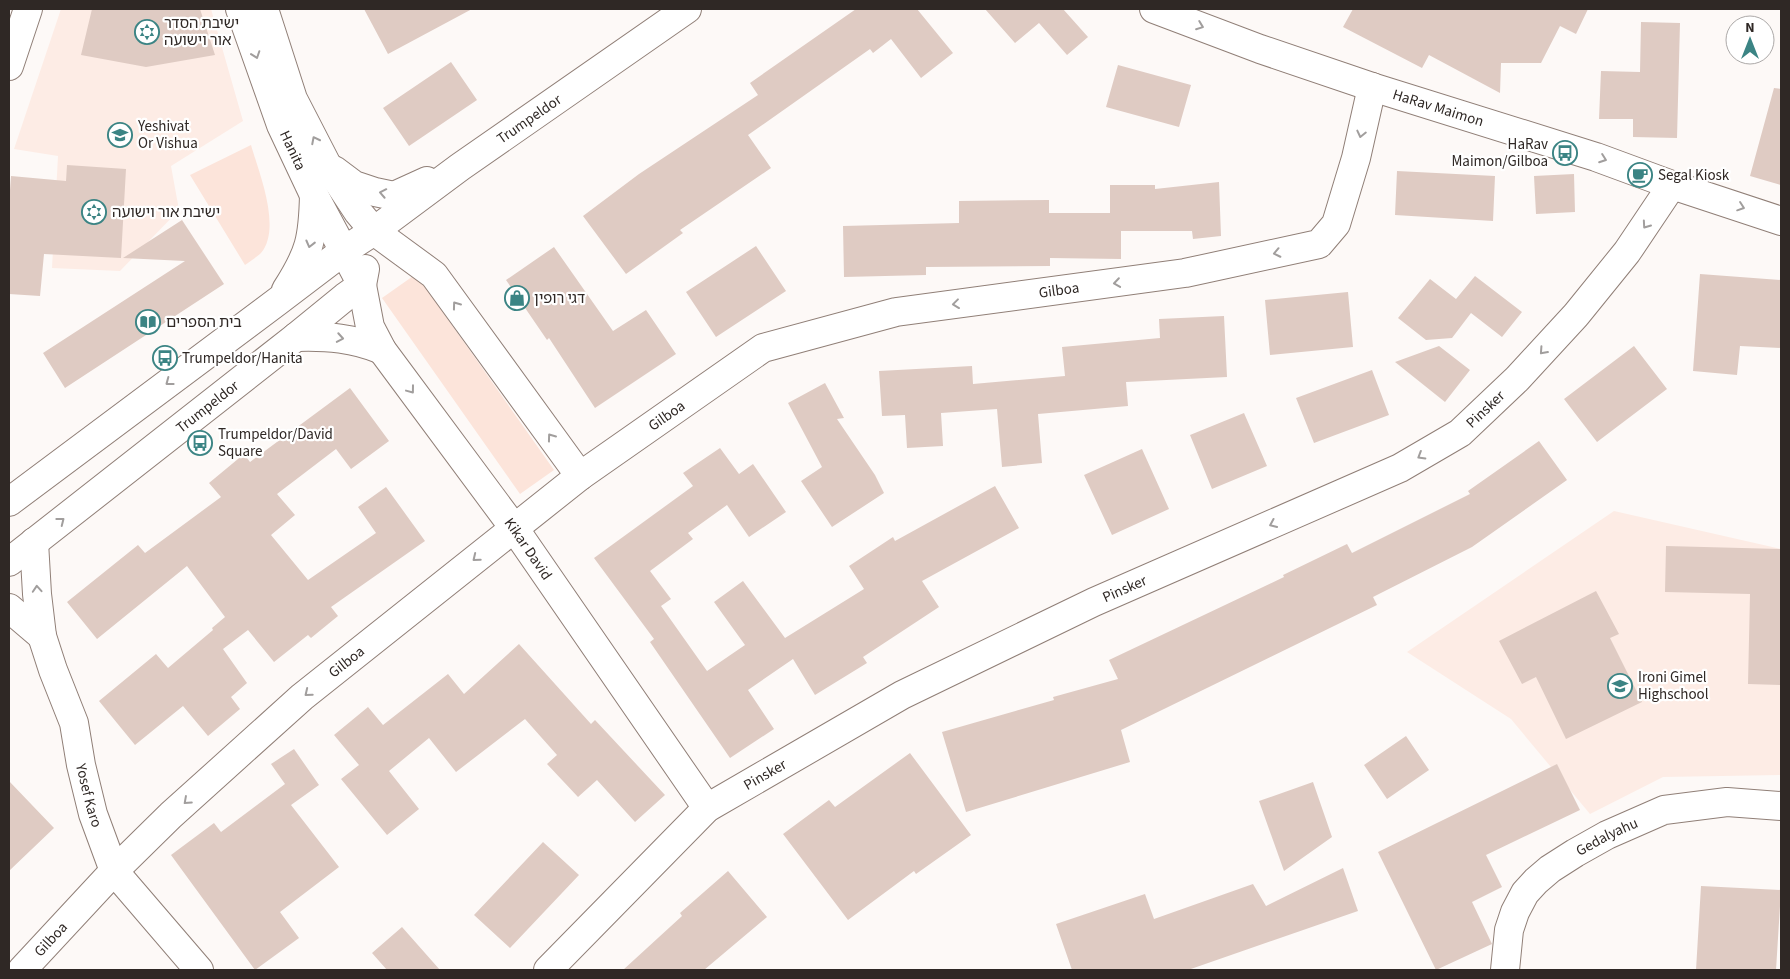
<svg xmlns="http://www.w3.org/2000/svg" width="1790" height="979" font-family="'Source Sans 3','Noto Sans Hebrew',sans-serif">
<rect width="100%" height="100%" fill="#fdf9f7"/>
<!-- built -->
<path fill="#fdece5" d="M61,9H211L243,121L171,166L179,210L120,271L52,268L58,156L14,149Z
M1614,511L1781,549V775L1663,777L1590,814L1511,719L1407,652Z"/>
<!-- green -->
<path fill="#fce4da" d="M251,145C259,173 282,228 261,253C257,257 250,261 245,265L190,175Z
M416,274L554,470L520,494L382,298Z"/>
<!-- building -->
<path fill="#dfcbc3" d="M92,9H200L215,55L146,67L81,55Z
M364,9H472L388,54Z
M856,9H917L953,53L921,78L891,39L873,53L870,49L748,135L771,168L680,230L683,233L626,274L583,216L639,174L758,95L750,83Z
M985,9H1063L1088,37L1067,55L1039,23L1015,43Z
M1353,9H1588L1576,34L1560,26L1541,63H1501L1500,93L1429,55L1422,68L1343,27Z
M1641,22L1680,23L1677,138L1633,137V119H1599L1601,71L1640,72Z
M451,62L477,100L409,146L383,108Z
M1118,65L1191,85L1179,127L1106,107Z
M1774,88L1781,89V185L1750,176Z
M67,165L126,169L121,258L44,254L40,296L9,294V204L11,176L66,181Z
M1397,171L1495,176L1493,221L1395,215Z
M1574,174L1575,212L1536,214L1534,176Z
M1219,182L1221,236L1193,239L1192,231H1121V259L1050,258V266L926,267V275L844,277L843,226L959,223V201L1049,200V213H1110V185H1155V189Z
M182,220L224,284L65,388L43,353L185,261L123,258Z
M756,246L786,291L716,337L686,292Z
M554,247L613,331L646,310L676,354L595,408L549,338L547,340L506,280Z
M1700,274L1781,280V348L1740,346L1737,375L1693,371Z
M1475,276L1522,312L1502,337L1471,313L1452,338L1426,340L1398,318L1430,279L1456,299Z
M1348,292L1353,347L1270,355L1265,300Z
M1224,316L1227,377L1126,382L1128,406L1038,414L1042,463L1002,467L997,409L941,413L943,446L907,448L905,415L882,416L879,371L972,366L973,384L1065,376L1062,347L1160,338L1159,319Z
M1439,346L1470,370L1445,402L1395,362Z
M1634,346L1667,389L1597,442L1564,399Z
M1372,370L1389,415L1314,443L1296,398Z
M825,383L844,418L837,419L875,475L884,493L832,527L801,481L822,467L788,403Z
M350,388L389,441L351,469L336,449L277,494L295,515L271,535L308,580L376,533L358,507L386,487L425,541L331,607L338,616L311,638L308,635L274,662L248,630L223,649L247,683L231,697L240,709L208,736L183,706L135,745L99,701L156,654L168,668L213,630L212,628L225,617L187,566L97,639L67,602L138,545L145,553L221,497L209,483L244,454L250,462Z
M1244,413L1267,466L1212,489L1190,435Z
M1539,441L1567,480L1472,547L1373,597L1377,605L1121,730L1130,762L966,812L942,732L1054,700L1053,697L1118,679L1109,660L1284,577L1283,575L1347,544L1352,553L1470,494L1468,491Z
M720,448L739,474L753,464L786,512L749,537L727,505L688,533L693,539L650,571L671,599L661,606L707,671L745,645L714,602L743,581L785,638L864,589L849,566L893,537L895,541L995,486L1019,528L922,581L939,607L863,657L867,663L815,695L793,659L748,690L774,729L730,758L650,642L654,639L594,558L693,486L683,473Z
M1142,449L1169,509L1112,535L1084,475Z
M1666,546L1781,549V685L1748,684L1750,594L1665,592Z
M1596,591L1619,634L1610,638L1642,702L1566,739L1536,677L1522,684L1499,641Z
M519,644L591,724L595,720L665,795L635,822L597,780L578,797L547,764L557,755L525,719L456,772L429,738L389,771L419,809L387,835L341,779L359,765L334,735L368,707L383,725L448,674L464,694Z
M1406,736L1429,770L1387,799L1364,765Z
M294,749L319,785L291,805L339,867L280,912L299,938L255,970L171,855L214,823L221,832L285,784L271,764Z
M910,753L971,835L916,874L914,871L848,920L783,834L829,800L835,807Z
M1557,764L1580,810L1486,855L1502,887L1472,902L1492,944L1436,970L1378,852Z
M9,781L54,828L9,871Z
M1313,782L1332,837L1284,871L1259,801Z
M543,842L579,875L510,948L474,915Z
M1343,868L1358,911L1188,970H1072L1056,924L1145,894L1154,919L1253,884L1266,906Z
M728,871L767,917L704,970H623L682,916L680,913Z
M1701,886L1781,890L1776,970H1696Z
M402,927L440,970H387L372,953Z"/>
<g fill="none" stroke-linecap="round" stroke-linejoin="round">
<defs>
<g id="minor">
<path id="s1" d="M240,9L281,125L314,195L362,285L370,327L382,350L514,528L707,808"/>
<path d="M264,9L293,99L327,165L358,212L374,231L434,275L580,476"/>
<path id="s2" d="M1154,9L1260,49L1372,87L1596,157L1672,185L1781,221"/>
<path d="M9,66L28,9"/>
<path d="M334,170L354,185L375,192L394,196L427,181"/>
<path d="M286,290C310,253 313,238 314,195"/>
<path d="M296,337C327,336 354,338 382,350"/>
<path id="s3" d="M9,502L278,301L345,250L374,231L460,167L687,9"/>
<path id="s4" d="M34,542L37,594L42,636L53,670L74,723L81,765L93,814L114,871L199,970"/>
<path id="s5" d="M9,562L296,337L345,297L362,285L365,269"/>
<path d="M9,608L42,636"/>
<path id="s6" d="M22,970L114,871L171,815L302,697L580,476L763,348L896,312L1185,273L1319,244L1336,224L1356,158L1372,87"/>
<path id="s7" d="M548,970L707,808L902,695L1094,602L1400,468L1460,433L1517,379L1576,315L1627,252L1672,185"/>
<path id="s8" d="M1505,970L1509,930L1515,912L1525,893L1536,881L1550,869L1575,853L1607,835L1664,810L1727,802L1781,806"/>
</g>
</defs>
<!-- minor casing -->
<use href="#minor" stroke="#907f77" stroke-width="30"/>
<!-- minor -->
<use href="#minor" stroke="#fff" stroke-width="28"/>
</g>
<!-- one-way arrows -->
<defs><path id="oneway-chevron" d="M-2-3.5L2.5 0L-2 3.5" fill="none" stroke-width="1.6" stroke-linecap="round" stroke-linejoin="round" transform="scale(1.25)"/></defs>
<g stroke="#a19e9d">
<use href="#oneway-chevron" transform="translate(1200 26) rotate(21)"/>
<use href="#oneway-chevron" transform="translate(256 55) rotate(71)"/>
<use href="#oneway-chevron" transform="translate(1361 134) rotate(103)"/>
<use href="#oneway-chevron" transform="translate(315 140) rotate(-117)"/>
<use href="#oneway-chevron" transform="translate(1603 159) rotate(20)"/>
<use href="#oneway-chevron" transform="translate(383 193) rotate(-169)"/>
<use href="#oneway-chevron" transform="translate(1741 207) rotate(19)"/>
<use href="#oneway-chevron" transform="translate(1646 225) rotate(125)"/>
<use href="#oneway-chevron" transform="translate(310 244) rotate(104)"/>
<use href="#oneway-chevron" transform="translate(1277 253) rotate(168)"/>
<use href="#oneway-chevron" transform="translate(1117 283) rotate(172)"/>
<use href="#oneway-chevron" transform="translate(956 304) rotate(173)"/>
<use href="#oneway-chevron" transform="translate(456 305) rotate(-126)"/>
<use href="#oneway-chevron" transform="translate(340 338) rotate(10)"/>
<use href="#oneway-chevron" transform="translate(1543 351) rotate(132)"/>
<use href="#oneway-chevron" transform="translate(169 382) rotate(143)"/>
<use href="#oneway-chevron" transform="translate(411 390) rotate(53)"/>
<use href="#oneway-chevron" transform="translate(551 437) rotate(-126)"/>
<use href="#oneway-chevron" transform="translate(1421 456) rotate(149)"/>
<use href="#oneway-chevron" transform="translate(61 521) rotate(-38)"/>
<use href="#oneway-chevron" transform="translate(1273 524) rotate(156)"/>
<use href="#oneway-chevron" transform="translate(476 558) rotate(141)"/>
<use href="#oneway-chevron" transform="translate(37 589) rotate(-94)"/>
<use href="#oneway-chevron" transform="translate(308 693) rotate(141)"/>
<use href="#oneway-chevron" transform="translate(187 801) rotate(138)"/>
</g>
<!-- icons -->
<defs>
<symbol id="synagogue-ring" viewBox="-11 -11 22 22"><circle r="9.5" fill="#fff" stroke="#3b8484" stroke-width="1.5"/><path d="M0-6.5L5.6 3.2H-5.6ZM0 6.5L5.6-3.2H-5.6Z" fill="#3b8484"/></symbol>
<symbol id="school-ring" viewBox="-11 -11 22 22"><circle r="9.5" fill="#fff" stroke="#3b8484" stroke-width="1.5"/><path d="M0-5L7-2L0 1L-7-2ZM-4 1L0 2.5L4 1V4Q0 6-4 4Z" fill="#3b8484"/></symbol>
<symbol id="bus-ring" viewBox="-11 -11 22 22"><circle r="9.5" fill="#fff" stroke="#3b8484" stroke-width="1.5"/><path d="M-5-6H5V4H4V6H2V4H-2V6H-4V4H-5ZM-3.5-4V0h7V-4ZM-3.5 1.2v1.5H-2V1.2ZM2 1.2v1.5H3.5V1.2Z" fill="#3b8484"/></symbol>
<symbol id="cafe-ring" viewBox="-11 -11 22 22"><circle r="9.5" fill="#fff" stroke="#3b8484" stroke-width="1.5"/><path d="M-5.5-4.5H6V0H3Q3 3.5 0 3.5H-2.5Q-5.5 3.5-5.5 0ZM3-3.2v2h1.7v-2ZM-6 4.5H4V6H-6Z" fill="#3b8484"/></symbol>
<symbol id="shop-ring" viewBox="-11 -11 22 22"><circle r="9.5" fill="#fff" stroke="#3b8484" stroke-width="1.5"/><path d="M-5-2.5h2.3a2.7 3.5 0 0 1 5.4 0H5L5.5 6h-11ZM-1.5-2.5h3a1.5 2.3 0 0 0-3 0Z" fill="#3b8484"/></symbol>
<symbol id="library-ring" viewBox="-11 -11 22 22"><circle r="9.5" fill="#fff" stroke="#3b8484" stroke-width="1.5"/><path d="M-6-4Q-3-5.5-.7-3.5V5Q-3 3-6 4ZM6-4Q3-5.5 .7-3.5V5Q3 3 6 4Z" fill="#3b8484"/></symbol>
</defs>
<g fill-rule="evenodd">
<use href="#synagogue-ring" x="133" y="18" width="28" height="28"/>
<use href="#school-ring" x="106" y="121" width="28" height="28"/>
<use href="#bus-ring" x="1551" y="139" width="28" height="28"/>
<use href="#cafe-ring" x="1626" y="161" width="28" height="28"/>
<use href="#synagogue-ring" x="80" y="198" width="28" height="28"/>
<use href="#shop-ring" x="503" y="284" width="28" height="28"/>
<use href="#library-ring" x="134" y="308" width="28" height="28"/>
<use href="#bus-ring" x="151" y="344" width="28" height="28"/>
<use href="#bus-ring" x="186" y="429" width="28" height="28"/>
<use href="#school-ring" x="1606" y="672" width="28" height="28"/>
</g>
<g text-anchor="middle" stroke-width="4.5" stroke-linejoin="round" paint-order="stroke">
<!-- poi labels -->
<g font-size="15" fill="#2f2825" stroke="#fff" text-anchor="start">
<text x="164" y="28">ישיבת הסדר<tspan x="164" dy="17">אור וישועה</tspan></text>
<text x="138" y="131">Yeshivat<tspan x="138" dy="17">Or Vishua</tspan></text>
<text x="1548" y="149" text-anchor="end">HaRav<tspan x="1548" dy="17">Maimon/Gilboa</tspan></text>
<text x="1658" y="180">Segal Kiosk</text>
<text x="112" y="217">ישיבת אור וישועה</text>
<text x="534" y="303">דגי רופין</text>
<text x="166" y="327">בית הספרים</text>
<text x="182" y="363">Trumpeldor/Hanita</text>
<text x="218" y="439">Trumpeldor/David<tspan x="218" dy="17">Square</tspan></text>
<text x="1638" y="682">Ironi Gimel<tspan x="1638" dy="17">Highschool</tspan></text>
</g>
<!-- street labels -->
<g font-size="15" fill="#2f2825" stroke="#fff">
<text dy="5" stroke="none"><textPath href="#s2" startOffset="301">HaRav Maimon</textPath></text>
<text dy="5" stroke="none"><textPath href="#s3" startOffset="646">Trumpeldor</textPath></text>
<text dy="5" stroke="none"><textPath href="#s1" startOffset="151">Hanita</textPath></text>
<text dy="5" stroke="none"><textPath href="#s6" startOffset="1272">Gilboa</textPath></text>
<text dy="5" stroke="none"><textPath href="#s5" startOffset="252">Trumpeldor</textPath></text>
<text dy="5" stroke="none"><textPath href="#s7" startOffset="1104">Pinsker</textPath></text>
<text dy="5" stroke="none"><textPath href="#s6" startOffset="852">Gilboa</textPath></text>
<text dy="5" stroke="none"><textPath href="#s1" startOffset="618">Kikar David</textPath></text>
<text dy="5" stroke="none"><textPath href="#s7" startOffset="699">Pinsker</textPath></text>
<text dy="5" stroke="none"><textPath href="#s6" startOffset="448">Gilboa</textPath></text>
<text dy="5" stroke="none"><textPath href="#s7" startOffset="294">Pinsker</textPath></text>
<text dy="5" stroke="none"><textPath href="#s4" startOffset="261">Yosef Karo</textPath></text>
<text dy="5" stroke="none"><textPath href="#s8" startOffset="181">Gedalyahu</textPath></text>
<text dy="5" stroke="none"><textPath href="#s6" startOffset="42">Gilboa</textPath></text>
</g>
</g>
<!-- border -->
<rect width="1790" height="979" fill="none" stroke="#2f2825" stroke-width="20"/>
<!-- north arrow -->
<g transform="translate(1750 40)"><circle r="24" fill="#ffffff" stroke="#aca9a8"/>
<path d="M0-4L9 19L0 12L-9 19Z" fill="#3b8484"/>
<text y="-8" font-size="14" font-weight="bold" text-anchor="middle" fill="#2f2825">N</text>
</g>
</svg>
